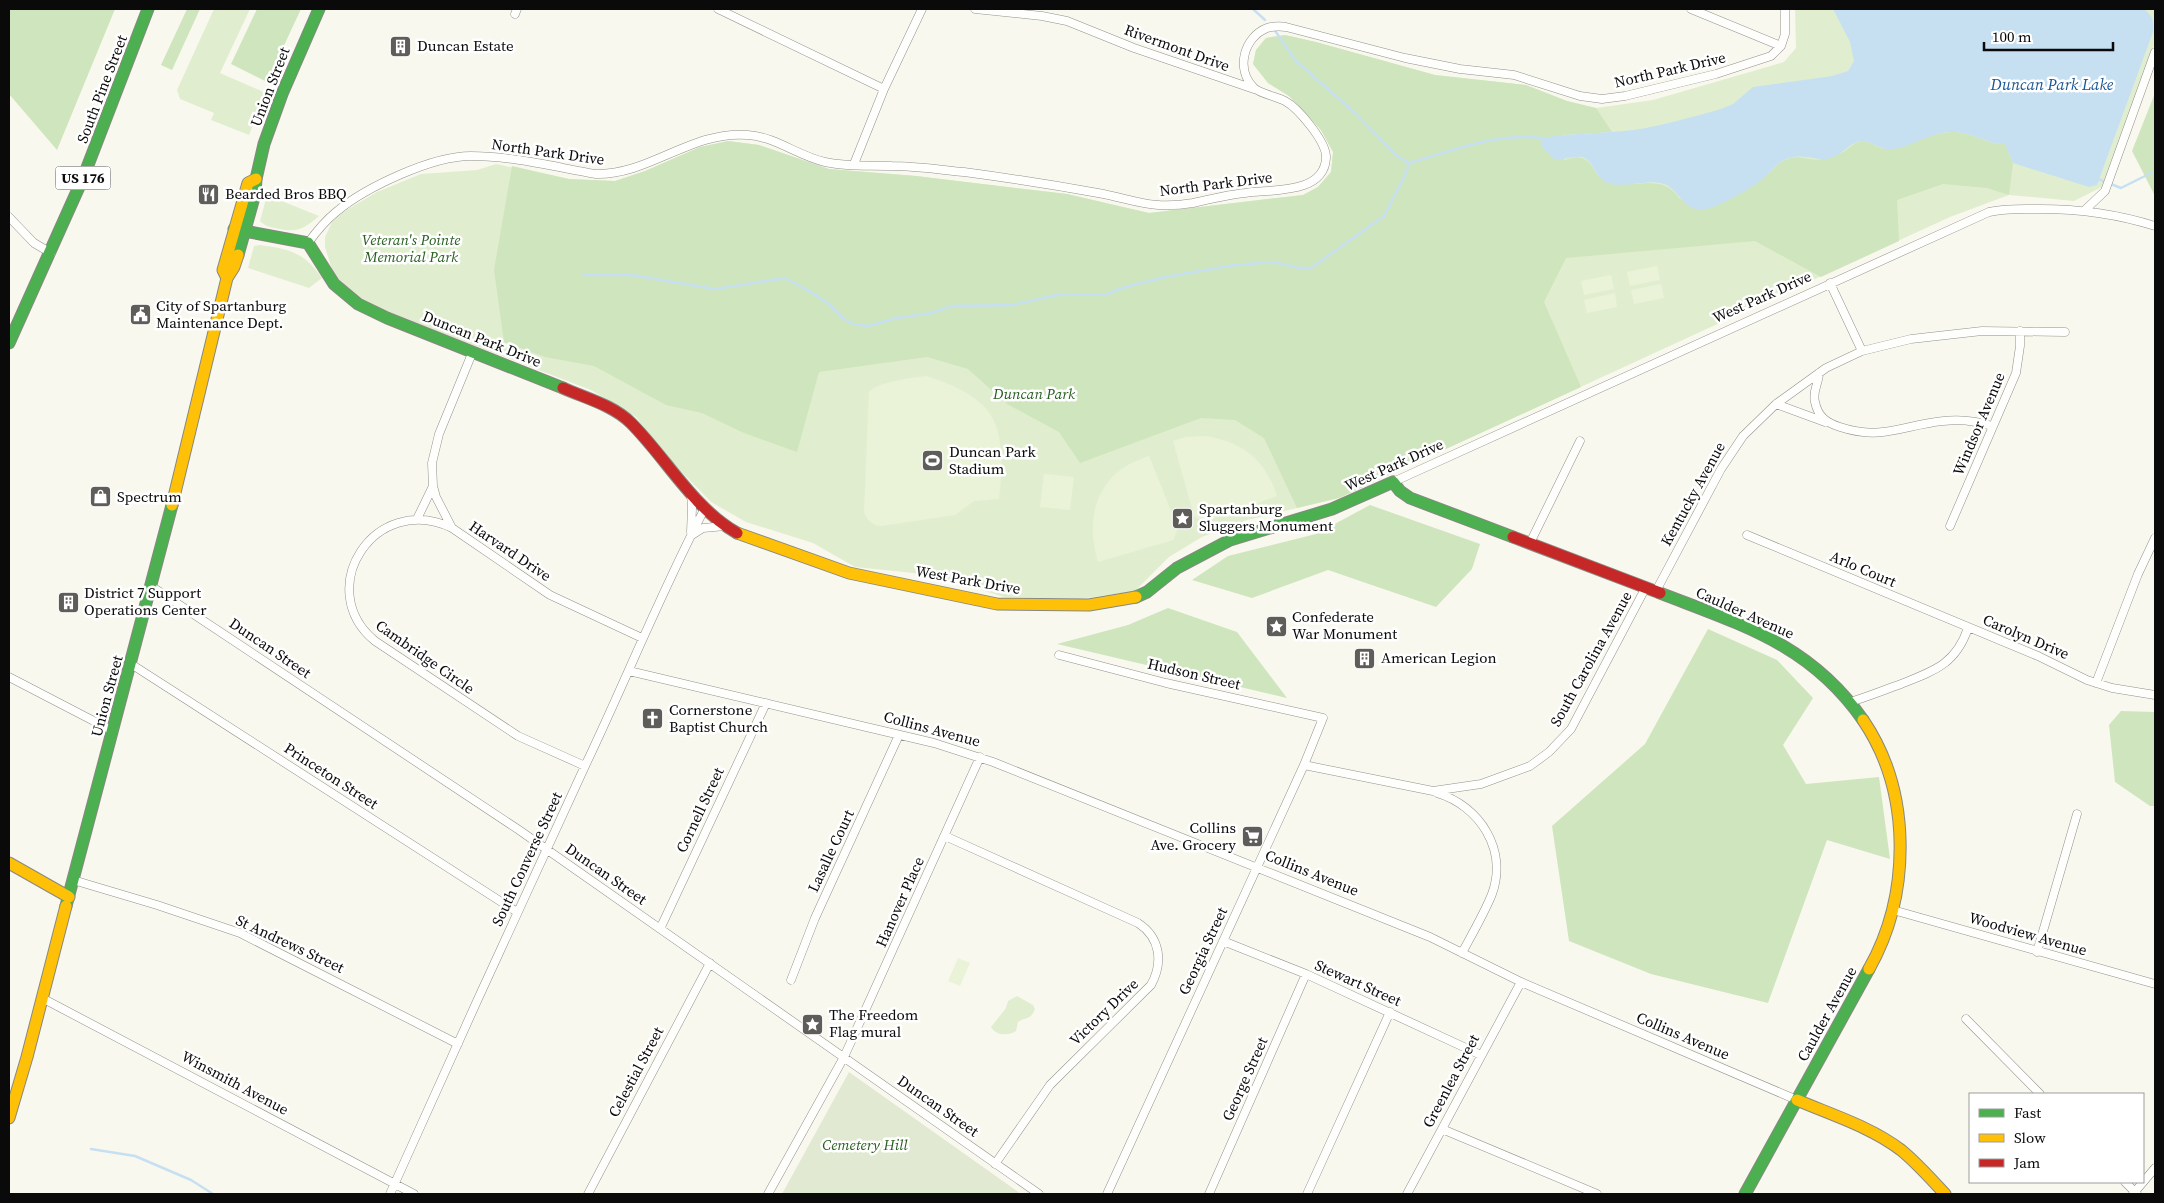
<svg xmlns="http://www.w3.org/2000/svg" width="2164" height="1203" font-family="'Source Serif 4',serif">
<rect width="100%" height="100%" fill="#f9f8ee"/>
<!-- green -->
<path fill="#e0eecf" d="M214,9H250L220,73L266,93L249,135L211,120L214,113L180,99L177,90Z
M1795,9H2155V42L2102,187L2074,201L2009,195L1950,217L1339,498L1247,520L1202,537L1169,557L1135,591L1080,599L1004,597L933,575L855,567L813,543L746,522L711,502L668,458L636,417L591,390L389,313L363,301L348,290L333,273L325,247V237L332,222L343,212L377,192L421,174L477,170L496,164L569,179L615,181L645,171L700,147L728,141L759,145L829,169L916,176L1067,194L1149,213L1303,195L1318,187L1331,172L1333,152L1321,130L1289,96L1268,83L1253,64L1256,50L1266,38L1285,35L1316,42L1435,75L1526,85L1567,101L1596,108L1653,100L1784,62L1796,48Z
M267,195L319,216C305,228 298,233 279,229C271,227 266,227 260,221Z
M260,245C289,249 304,252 322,278L309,288L248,268L254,246Z
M1017,996L1033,1005L1035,1009C1031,1020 1026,1017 1018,1022L1016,1031C1008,1036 996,1036 991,1027L1006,1008L1008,1001Z"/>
<!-- forest -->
<path fill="#cfe5bd" d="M9,9H115L57,150L9,94Z
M187,9H200L172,70L161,65Z
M257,9H301L267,82L231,64Z
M1285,35L1316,42L1435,75L1526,85L1567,101L1596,108L1612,132L1562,135L1564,160C1569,159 1577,156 1582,158C1595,162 1595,180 1610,183C1637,189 1661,172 1680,199L1765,177C1772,170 1778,162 1788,159C1800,154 1810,162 1822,159C1829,158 1841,154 1846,150C1852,146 1856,141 1863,141C1871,141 1879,150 1888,149C1911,147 1931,131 1954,132C1972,132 1987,145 2005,144L2013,163L2009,195L1987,188L1943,184L1897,200L1899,241L1821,277L1755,241L1566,258L1544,302L1581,387L1339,498L1297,508L1264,438L1235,420L1201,418L1080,463L1059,432L1007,404L968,369L927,357L819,372L797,452L744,433L702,413L666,405L594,366L545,357L504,342L494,270L512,166L569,179L615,181L645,171L700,147L728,141L759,145L829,169L916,176L1067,194L1149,213L1303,195L1318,187L1331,172L1333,152L1321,130L1289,96L1268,83L1253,64L1256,50L1266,38Z
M2155,93V196L2132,151Z
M1370,505L1480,544L1472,569L1436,607L1328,570L1252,598L1192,580L1228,556L1316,534Z
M1168,608L1237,632L1287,698L1057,644L1128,625Z
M1708,629L1777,660L1813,698L1783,745L1806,784L1879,777L1890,859L1827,840L1768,1003L1651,974L1569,941L1552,826L1645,744Z
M2121,711L2155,712V806H2150L2115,782L2109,725Z"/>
<!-- cemetery -->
<path fill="#e2e9d2" d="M849,1072L1021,1194H782Z"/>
<!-- pitch -->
<path fill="#eaf2d8" d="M1657,266L1660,280L1630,286L1627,272Z
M1611,275L1614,289L1584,295L1581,281Z
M1661,284L1664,298L1634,304L1631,290Z
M1615,293L1617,307L1587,313L1584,300Z
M926,376C999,399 1007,426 999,499L974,501L955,515L881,526C872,525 867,520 864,512L869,392C880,381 911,378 926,376Z
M1205,436C1243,442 1265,459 1277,496L1203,522L1194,516L1173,441L1185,437Z
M1149,456L1178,528L1173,540L1098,562C1087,526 1092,486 1128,465C1134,461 1142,459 1149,456Z
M1044,474L1074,477L1070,510L1040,507Z
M958,958L970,963L960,986L948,981Z"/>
<!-- water -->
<path fill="#c6e0f2" d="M1833,9H2144C2153,16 2154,21 2153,32L2097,185L2089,187L2013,163L2005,144C1988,145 1972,132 1954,132C1932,131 1914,146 1893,149C1882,151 1874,143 1864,141C1852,140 1842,155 1831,158C1817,162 1804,153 1790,158C1778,161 1772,170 1764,178C1754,187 1713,211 1700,210C1683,209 1678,189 1664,184C1647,178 1626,189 1608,183C1595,179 1594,160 1582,157C1574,156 1563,160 1555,160L1542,147V138C1577,132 1612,134 1646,128C1671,123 1696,116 1721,109L1733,104L1753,87L1832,76L1848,71L1854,61L1850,42Z"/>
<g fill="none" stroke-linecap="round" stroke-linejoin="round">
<!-- stream -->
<path stroke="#c6e0f2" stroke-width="2.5" d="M1253,9L1265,20
M1274,29L1295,60L1356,114L1397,156L1409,163C1453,151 1496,132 1542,138
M2098,179L2121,188L2155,171
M583,275H632L715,289L785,278L811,292L829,304L844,319L853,324L868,326L897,318L932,313L952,306L1013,305L1056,295L1107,294L1122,288L1165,277L1235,265L1273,262L1300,268H1311L1384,216L1406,173L1409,163
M91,1149L135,1156L191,1180L213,1194"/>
<defs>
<path id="street" d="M718,9L884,89
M975,9L1042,16L1067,21L1134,48L1254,89
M1691,9L1781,46
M515,14L517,9
M854,164L884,89L922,9
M2085,210L2105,191L2155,52
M9,217L34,243L51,253
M308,243C316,232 325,221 336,212C366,187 432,156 471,156C513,156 555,167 596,174C650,175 692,130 748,135C776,137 798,156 825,162C846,167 870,165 892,166C916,166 941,170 964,172C1009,178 1054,185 1098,193C1136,200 1152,210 1193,203C1210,199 1227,195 1245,193C1270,189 1324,195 1326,158C1327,142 1298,108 1285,101C1277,97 1259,93 1254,88C1235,69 1244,37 1267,28C1274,26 1280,26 1286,27L1405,58L1460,69L1514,75L1580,96L1602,99L1625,96L1716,74L1771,56L1781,46L1785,34V9
M1830,283L1862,351
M473,351L439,434L432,463L433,486L436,497L452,528L550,595L642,638
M1819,373C1819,383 1812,391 1815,402C1818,417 1827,423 1840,427C1882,441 1903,425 1943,421C1959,419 1977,421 1992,426
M1776,404L1825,422
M1393,482L1989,212C2006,208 2022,209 2040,209C2080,209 2117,214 2155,226
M691,493L692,508L691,532
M417,519L433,486
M1950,526L2016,373L2020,346V331
M452,528C375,491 312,589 375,641L518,736L585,766
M692,535L703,528L725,526
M1747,535L2038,656L2087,680L2112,688L2155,695
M1530,543L1580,441
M151,586L519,830L1039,1194
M1656,591L1721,469L1743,436L1776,404L1826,368L1862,351L1911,339L1982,331L2065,332
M1059,655L1166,683L1323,718L1304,765L1107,1194
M131,664L517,912
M629,671L934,743L993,762L1430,937L1521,982L1797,1100
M9,677L113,731
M2096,683L2138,574L2155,538
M1850,702C1867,697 1884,690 1901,684C1934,671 1956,664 1968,628
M1304,765L1433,791L1481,784L1530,766L1549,752L1571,729L1646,587
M1437,793C1480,806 1508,850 1492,894C1484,914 1472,934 1462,953
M945,836L1138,923C1161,938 1163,963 1151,985L1050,1085L995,1164
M73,880L157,905L240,933L458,1044
M1893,910L2155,984
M660,929L766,703
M1223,941L1306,974L1481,1055
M2037,952L2077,814
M791,980L815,918L899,735
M42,998L414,1194
M1966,1019L2040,1094
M1442,1129L1597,1194
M2125,1182L2137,1194
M390,1194C454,1051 519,908 585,766C626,680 661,592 705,508
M588,1194L710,963
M768,1194L844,1057L980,757
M1209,1194L1306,974
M1307,1194L1390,1012
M1407,1194L1521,982
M2133,1194L2155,1168"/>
<path id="fast" d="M234,229L308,243L334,284L358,304L387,318L563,388
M238,255L255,194L256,179L264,144L282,94L319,9
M9,343L83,178L148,9
M1660,593C1742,625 1810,644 1863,720
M1136,597L1147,592L1177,568L1230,540L1332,509L1393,482L1400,491L1410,498L1513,537
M66,906L172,505
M1745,1194L1869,969"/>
<path id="slow" d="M227,278L223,270L248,183L256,179
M172,505L227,278L234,267L238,255
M737,533L849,573L997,604L1089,605L1136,597
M1863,720C1912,792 1911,894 1869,969
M9,863L69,897
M1797,1100C1832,1115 1871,1127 1901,1150C1917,1163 1931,1179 1945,1194
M9,1118L27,1057L66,906"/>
<path id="jam" d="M563,388C585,398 613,405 631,423C666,458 693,508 737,533
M1513,537L1660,593"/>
</defs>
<!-- street casing -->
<use href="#street" stroke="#92918d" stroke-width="9"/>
<!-- fast casing -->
<use href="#fast" stroke="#888883" stroke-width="13"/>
<!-- slow casing -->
<use href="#slow" stroke="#888883" stroke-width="13"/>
<!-- jam casing -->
<use href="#jam" stroke="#888883" stroke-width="13"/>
<!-- street -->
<use href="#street" stroke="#fefefc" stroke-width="8"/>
<!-- fast -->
<use href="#fast" stroke="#4caf50" stroke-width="11"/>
<!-- slow -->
<use href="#slow" stroke="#ffc107" stroke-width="11"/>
<!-- jam -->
<use href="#jam" stroke="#c62828" stroke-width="11"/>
</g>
<!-- icons -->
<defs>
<symbol id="building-square" viewBox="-11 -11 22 22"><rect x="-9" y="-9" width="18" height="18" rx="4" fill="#5e5d5a" stroke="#fff"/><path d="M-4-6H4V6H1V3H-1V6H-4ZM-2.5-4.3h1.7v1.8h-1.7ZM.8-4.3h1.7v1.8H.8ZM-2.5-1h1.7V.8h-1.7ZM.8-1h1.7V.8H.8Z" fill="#fff"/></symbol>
<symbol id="restaurant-square" viewBox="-11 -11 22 22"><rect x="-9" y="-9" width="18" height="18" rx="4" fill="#5e5d5a" stroke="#fff"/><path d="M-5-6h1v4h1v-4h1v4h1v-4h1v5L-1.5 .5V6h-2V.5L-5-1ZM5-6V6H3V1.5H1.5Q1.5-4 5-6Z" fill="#fff"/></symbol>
<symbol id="civic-square" viewBox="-11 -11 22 22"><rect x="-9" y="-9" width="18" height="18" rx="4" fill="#5e5d5a" stroke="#fff"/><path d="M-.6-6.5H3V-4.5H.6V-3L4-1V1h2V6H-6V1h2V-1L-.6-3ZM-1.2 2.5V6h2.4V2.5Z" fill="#fff"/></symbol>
<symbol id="stadium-square" viewBox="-11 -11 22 22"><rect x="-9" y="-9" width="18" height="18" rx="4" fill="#5e5d5a" stroke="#fff"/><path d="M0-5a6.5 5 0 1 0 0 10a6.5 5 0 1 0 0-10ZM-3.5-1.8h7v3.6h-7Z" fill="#fff"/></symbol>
<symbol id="shop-square" viewBox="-11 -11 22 22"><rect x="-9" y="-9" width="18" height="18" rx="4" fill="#5e5d5a" stroke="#fff"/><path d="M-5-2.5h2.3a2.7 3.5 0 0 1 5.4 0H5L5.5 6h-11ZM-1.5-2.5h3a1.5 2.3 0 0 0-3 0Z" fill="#fff"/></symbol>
<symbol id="sight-square" viewBox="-11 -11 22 22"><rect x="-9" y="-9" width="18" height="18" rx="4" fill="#5e5d5a" stroke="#fff"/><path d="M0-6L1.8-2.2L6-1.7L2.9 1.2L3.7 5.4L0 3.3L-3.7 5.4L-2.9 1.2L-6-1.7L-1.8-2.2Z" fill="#fff"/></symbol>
<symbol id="church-square" viewBox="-11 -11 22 22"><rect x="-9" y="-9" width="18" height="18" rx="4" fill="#5e5d5a" stroke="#fff"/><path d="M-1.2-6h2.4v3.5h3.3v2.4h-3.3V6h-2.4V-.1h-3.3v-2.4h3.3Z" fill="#fff"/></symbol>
<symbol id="supermarket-square" viewBox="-11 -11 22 22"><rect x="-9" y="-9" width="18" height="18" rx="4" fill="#5e5d5a" stroke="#fff"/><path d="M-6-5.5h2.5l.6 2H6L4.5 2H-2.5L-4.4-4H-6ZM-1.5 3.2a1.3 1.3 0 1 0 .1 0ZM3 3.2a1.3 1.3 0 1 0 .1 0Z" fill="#fff"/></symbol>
</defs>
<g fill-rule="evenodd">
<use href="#building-square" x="388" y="34" width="25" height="25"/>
<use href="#restaurant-square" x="196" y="182" width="25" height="25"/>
<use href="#civic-square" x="128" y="302" width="25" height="25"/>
<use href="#stadium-square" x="920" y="448" width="25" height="25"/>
<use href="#shop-square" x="88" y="484" width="25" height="25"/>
<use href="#sight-square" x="1170" y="506" width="25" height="25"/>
<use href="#building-square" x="56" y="590" width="25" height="25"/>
<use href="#sight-square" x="1264" y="614" width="25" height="25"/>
<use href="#building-square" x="1352" y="646" width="25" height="25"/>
<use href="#church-square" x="640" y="706" width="25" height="25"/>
<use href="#supermarket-square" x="1240" y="824" width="25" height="25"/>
<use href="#sight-square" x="800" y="1012" width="25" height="25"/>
</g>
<g text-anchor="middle" stroke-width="5" stroke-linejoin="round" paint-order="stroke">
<!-- shield labels -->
<rect fill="#fff" stroke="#545454" stroke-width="1" x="55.5" y="166.5" width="55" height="23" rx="4"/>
<g font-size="14" font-weight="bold" fill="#0a0a0a">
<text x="83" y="183">US 176</text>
</g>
<!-- poi labels -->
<g font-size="15" fill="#0a0a0a" stroke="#fff" text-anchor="start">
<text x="417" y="51">Duncan Estate</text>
<text x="225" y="199">Bearded Bros BBQ</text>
<text x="156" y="311">City of Spartanburg<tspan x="156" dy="17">Maintenance Dept.</tspan></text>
<text x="949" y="457">Duncan Park<tspan x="949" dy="17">Stadium</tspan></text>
<text x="117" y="502">Spectrum</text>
<text x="1199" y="514">Spartanburg<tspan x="1199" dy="17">Sluggers Monument</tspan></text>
<text x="84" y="598">District 7 Support<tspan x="84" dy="17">Operations Center</tspan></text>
<text x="1292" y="622">Confederate<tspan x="1292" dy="17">War Monument</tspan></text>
<text x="1381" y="663">American Legion</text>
<text x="669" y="715">Cornerstone<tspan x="669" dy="17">Baptist Church</tspan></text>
<text x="1236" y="833" text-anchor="end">Collins<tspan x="1236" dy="17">Ave. Grocery</tspan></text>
<text x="829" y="1020">The Freedom<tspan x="829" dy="17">Flag mural</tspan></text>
</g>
<!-- street labels -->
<g font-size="15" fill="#0a0a0a" stroke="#fff">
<text transform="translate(1177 48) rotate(20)" y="5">Rivermont Drive</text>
<text transform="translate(1670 70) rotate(-13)" y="5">North Park Drive</text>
<text transform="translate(270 87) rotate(-69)" y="5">Union Street</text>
<text transform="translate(102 89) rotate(-69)" y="5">South Pine Street</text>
<text transform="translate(548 152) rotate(8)" y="5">North Park Drive</text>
<text transform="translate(1216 184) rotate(-7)" y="5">North Park Drive</text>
<text transform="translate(1762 297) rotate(-24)" y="5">West Park Drive</text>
<text transform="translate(482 339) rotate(22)" y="5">Duncan Park Drive</text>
<text transform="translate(1979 424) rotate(-67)" y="5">Windsor Avenue</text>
<text transform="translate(1394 465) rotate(-24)" y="5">West Park Drive</text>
<text transform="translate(1693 494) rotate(-61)" y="5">Kentucky Avenue</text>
<text transform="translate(510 551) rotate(34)" y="5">Harvard Drive</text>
<text transform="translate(1863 569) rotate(23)" y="5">Arlo Court</text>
<text transform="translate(968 580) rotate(10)" y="5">West Park Drive</text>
<text transform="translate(1745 613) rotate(24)" y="5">Caulder Avenue</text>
<text transform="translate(2026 637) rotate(23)" y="5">Carolyn Drive</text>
<text transform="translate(270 648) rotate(34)" y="5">Duncan Street</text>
<text transform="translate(425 657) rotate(35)" y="5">Cambridge Circle</text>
<text transform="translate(1591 659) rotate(-61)" y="5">South Carolina Avenue</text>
<text transform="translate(1194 674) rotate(13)" y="5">Hudson Street</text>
<text transform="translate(107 696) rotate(-75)" y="5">Union Street</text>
<text transform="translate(932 729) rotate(15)" y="5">Collins Avenue</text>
<text transform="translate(331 776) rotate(33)" y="5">Princeton Street</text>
<text transform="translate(700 810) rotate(-65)" y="5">Cornell Street</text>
<text transform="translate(831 851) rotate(-65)" y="5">Lasalle Court</text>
<text transform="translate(527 859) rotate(-65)" y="5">South Converse Street</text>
<text transform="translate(1312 873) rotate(22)" y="5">Collins Avenue</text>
<text transform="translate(606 874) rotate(35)" y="5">Duncan Street</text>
<text transform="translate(900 902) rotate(-66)" y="5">Hanover Place</text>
<text transform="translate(2028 934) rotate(16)" y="5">Woodview Avenue</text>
<text transform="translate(290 944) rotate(25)" y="5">St Andrews Street</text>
<text transform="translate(1203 951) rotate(-65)" y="5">Georgia Street</text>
<text transform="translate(1358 983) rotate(24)" y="5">Stewart Street</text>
<text transform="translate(1104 1012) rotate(-44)" y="5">Victory Drive</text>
<text transform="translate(1827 1014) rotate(-61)" y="5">Caulder Avenue</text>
<text transform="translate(1683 1036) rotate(23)" y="5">Collins Avenue</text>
<text transform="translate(636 1072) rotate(-62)" y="5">Celestial Street</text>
<text transform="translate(1245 1079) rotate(-66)" y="5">George Street</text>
<text transform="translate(1451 1081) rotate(-62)" y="5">Greenlea Street</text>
<text transform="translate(235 1083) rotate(28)" y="5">Winsmith Avenue</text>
<text transform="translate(938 1106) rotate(35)" y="5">Duncan Street</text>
</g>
<!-- park labels -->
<g font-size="15" font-style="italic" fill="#275e1f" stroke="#fff">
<text x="411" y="245">Veteran's Pointe<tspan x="411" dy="17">Memorial Park</tspan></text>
<text x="1034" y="399">Duncan Park</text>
<text x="865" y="1150">Cemetery Hill</text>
</g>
<!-- water labels -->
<g font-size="16" font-style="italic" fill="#1b5695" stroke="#fff">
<text x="2052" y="90">Duncan Park Lake</text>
</g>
</g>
<!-- border -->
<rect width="2164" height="1203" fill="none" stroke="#0a0a0a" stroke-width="20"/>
<!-- legend -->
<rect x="1969" y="1093" width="175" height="90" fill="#ffffff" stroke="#9d9d9d"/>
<rect x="1979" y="1109" width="25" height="8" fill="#4caf50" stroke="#9d9d9d"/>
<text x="2014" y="1118" font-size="15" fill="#0a0a0a">Fast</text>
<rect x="1979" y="1134" width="25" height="8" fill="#ffc107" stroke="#9d9d9d"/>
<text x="2014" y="1143" font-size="15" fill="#0a0a0a">Slow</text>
<rect x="1979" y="1159" width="25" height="8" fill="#c62828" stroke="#9d9d9d"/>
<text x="2014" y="1168" font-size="15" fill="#0a0a0a">Jam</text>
<!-- scale -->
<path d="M1984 42v8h129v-8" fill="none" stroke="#0a0a0a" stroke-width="2.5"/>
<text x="1992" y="42" font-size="15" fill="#0a0a0a" stroke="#ffffff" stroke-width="4" paint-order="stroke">100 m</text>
</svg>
